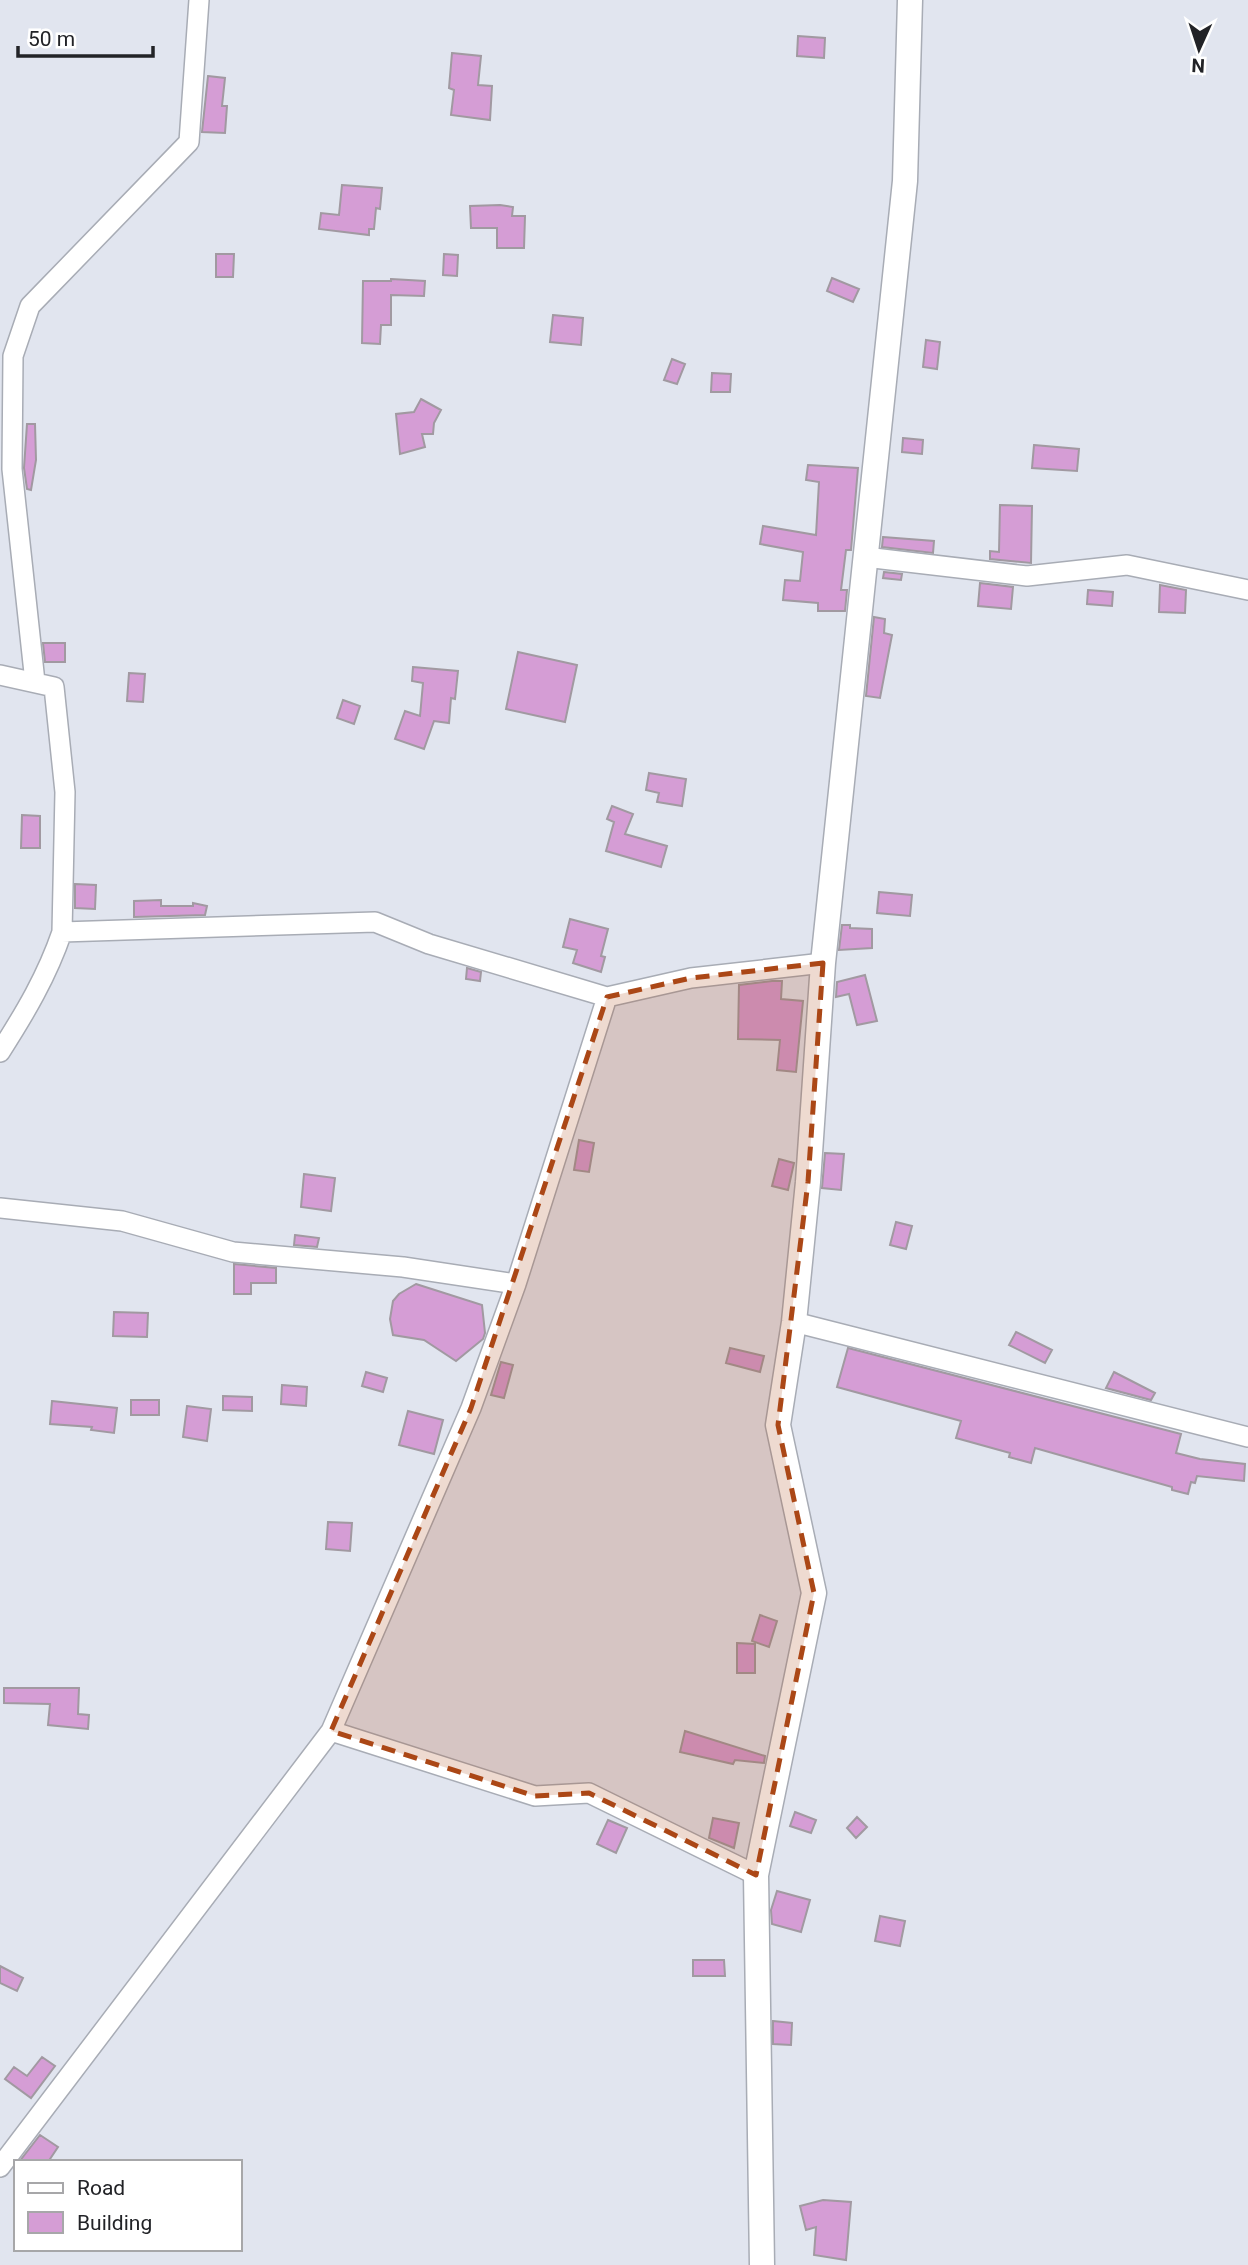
<svg xmlns="http://www.w3.org/2000/svg" width="1248" height="2265" font-family="Roboto,sans-serif">
<rect width="100%" height="100%" fill="#e1e5ef"/>
<!-- building -->
<path fill="#d59dd5" stroke="#a199a1" stroke-width="2" d="M798,36L825,38L824,58L797,56Z
M452,53L481,56L478,85L492,86L490,120L451,115L454,90L449,88Z
M208,76L225,78L222,106H227L225,133L202,132Z
M342,185L382,188L380,209L376,208L374,229H369V235L319,229L321,213L339,215Z
M500,205L513,207L512,216H525L524,248H497V228H471L470,206Z
M216,254H234L233,277H216Z
M444,254L458,255L457,276L443,275Z
M832,278L859,289L853,302L827,291Z
M391,279L425,281L424,296L391,295V325H381L380,344L362,343L363,281H391Z
M553,315L583,318L581,345L550,342Z
M926,340L940,342L937,369L923,367Z
M672,359L685,364L677,384L664,380Z
M712,373L731,374L730,392H711Z
M421,399L441,410L434,423L433,434H422L425,447L400,454L396,414L414,412Z
M27,424H35L36,460L31,490L27,489L24,468Z
M903,438L923,440L922,454L902,452Z
M1034,445L1079,449L1077,471L1032,468Z
M808,465L858,468L851,550H846L841,590H847L845,611H818V603L783,600L785,580L800,581L803,552L760,544L763,526L816,535L819,482L806,480Z
M1000,505L1032,506L1031,563L990,559V551L999,552Z
M883,537L934,541L933,553L882,547Z
M884,572L902,574L901,580L883,578Z
M980,583L1013,587L1011,609L978,606Z
M1160,585L1186,590L1185,613L1159,612Z
M1088,590L1113,592L1112,606L1087,604Z
M874,617L885,619L884,633L892,635L880,698L866,696Z
M43,643H65V662H45Z
M518,652L577,665L565,722L506,709Z
M413,667L458,671L455,699L451,698L449,723L434,721L424,749L395,739L405,711L420,716L423,683L412,681Z
M129,673L145,674L143,702L127,701Z
M343,700L360,706L354,724L337,718Z
M649,773L686,779L682,806L657,802L659,793L646,790Z
M612,806L633,814L625,834L667,846L661,867L606,851L614,822L607,819Z
M22,815L40,816V848H21Z
M75,884L96,885L95,909L75,908Z
M879,892L912,895L910,916L877,913Z
M161,900V906H193V903L207,906L205,915L134,917V901Z
M570,919L608,929L601,956L605,957L601,972L573,963L577,950L563,947Z
M842,925H850V928L872,929V948L839,950Z
M467,968L481,972L480,981L466,979Z
M865,975L877,1021L857,1025L849,994L836,997L837,982Z
M772,981H782L781,999L803,1001L796,1072L777,1070L780,1040L738,1039L739,985Z
M579,1140L594,1143L589,1172L574,1170Z
M825,1153L844,1154L841,1190L822,1188Z
M779,1159L794,1163L788,1190L772,1186Z
M304,1174L335,1178L331,1211L301,1207Z
M896,1222L912,1226L906,1249L890,1245Z
M295,1235L319,1238L317,1247L294,1245Z
M234,1264L276,1268V1283H251V1294H234Z
M416,1284L482,1305L485,1333L483,1339L456,1361L424,1340L393,1335L390,1319L393,1301L399,1294Z
M114,1312L148,1313L147,1337L113,1336Z
M1016,1332L1052,1350L1045,1363L1009,1345Z
M730,1348L764,1356L760,1372L726,1363Z
M848,1348L1181,1434L1176,1453L1200,1459L1245,1464L1244,1481L1197,1476L1195,1483L1191,1482L1188,1494L1172,1490V1487L1035,1448L1031,1463L1009,1457L1010,1453L956,1438L961,1421L837,1387Z
M501,1362L513,1365L504,1398L491,1395Z
M366,1372L387,1378L383,1392L362,1386Z
M1114,1372L1155,1393L1151,1400L1106,1388Z
M282,1385L307,1387L306,1406L281,1404Z
M223,1396L252,1397V1411L223,1410Z
M131,1400H159V1415H131Z
M52,1401L117,1408L114,1433L91,1430L92,1427L50,1424Z
M187,1406L211,1409L207,1441L183,1437Z
M408,1411L443,1420L434,1454L399,1445Z
M328,1522L352,1523L350,1551L326,1549Z
M760,1615L777,1621L769,1647L752,1641Z
M737,1643L755,1644V1673H737Z
M4,1688H79L78,1714L89,1715L88,1729L48,1725L50,1704L4,1703Z
M685,1731L765,1756L764,1763L735,1760L733,1764L680,1752Z
M795,1812L816,1820L811,1833L790,1826Z
M857,1817L867,1827L856,1838L847,1828Z
M713,1818L739,1823L734,1848L709,1838Z
M608,1820L627,1828L616,1853L597,1844Z
M777,1891L810,1900L801,1932L772,1924L771,1910Z
M880,1916L905,1921L900,1946L875,1941Z
M693,1960H724L725,1976H693Z
M0,1966L23,1978L17,1991L0,1983Z
M773,2021L792,2023L791,2045L773,2044Z
M42,2057L55,2066L31,2098L5,2079L14,2067L27,2076Z
M40,2135L58,2147L48,2162H19Z
M823,2200L851,2202L846,2260L814,2255L816,2227L806,2230L800,2206Z"/>
<g fill="none" stroke-linecap="round" stroke-linejoin="round">
<defs>
<path id="minor" d="M865,557L1027,576L1127,565L1248,590
M0,675L54,687L65,792L62,932L375,922L429,944L607,997L516,1284L403,1267L233,1252L122,1221L0,1208
M35,682L12,469L13,356L30,306L189,142L199,0
M607,997L691,978L823,963
M0,1052C25,1013 47,976 62,932
M794,1322L1248,1437
M331,1731L535,1796L589,1793L756,1875
M0,2167L331,1731L471,1408L516,1284"/>
<path id="tertiary" d="M762,2265L756,1875L814,1593L778,1425L794,1322L808,1182L823,963L905,181L910,0"/>
</defs>
<!-- minor casing -->
<use href="#minor" stroke="#a8acb5" stroke-width="22"/>
<!-- tertiary casing -->
<use href="#tertiary" stroke="#a8acb5" stroke-width="27"/>
<!-- minor -->
<use href="#minor" stroke="#fff" stroke-width="19"/>
<!-- tertiary -->
<use href="#tertiary" stroke="#fff" stroke-width="24"/>
</g>
<!-- marked area -->
<path fill="#ab4716" fill-opacity="0.2" stroke="#ab4716" stroke-width="5" stroke-dasharray="14 9" stroke-linejoin="round" d="M823,963L808,1182L778,1425L814,1593L756,1875L589,1793L535,1796L331,1731L471,1408L607,997L691,978Z"/>
<!-- legend -->
<rect x="14" y="2160" width="228" height="91" fill="#ffffff" stroke="#a7a7a9" stroke-width="2"/>
<rect x="28" y="2183" width="35" height="10" fill="#ffffff" stroke="#a7a7a9" stroke-width="2"/>
<text x="77" y="2195" font-size="21" fill="#222327">Road</text>
<rect x="28" y="2212" width="35" height="21" fill="#d59dd5" stroke="#a7a7a9" stroke-width="2"/>
<text x="77" y="2230" font-size="21" fill="#222327">Building</text>
<!-- north arrow -->
<g transform="translate(1199 49) rotate(183)" stroke="#ffffff" stroke-width="5" paint-order="stroke">
<path d="M0-5L12 26L0 18L-12 26Z" fill="#222327"/>
<text y="-10" font-size="19" font-weight="bold" text-anchor="middle" fill="#222327">N</text>
</g>
<!-- scale -->
<path d="M18 46v10h135v-10" fill="none" stroke="#222327" stroke-width="3.5"/>
<text x="28" y="46" font-size="21" fill="#222327" stroke="#ffffff" stroke-width="5" paint-order="stroke">50 m</text>
</svg>
